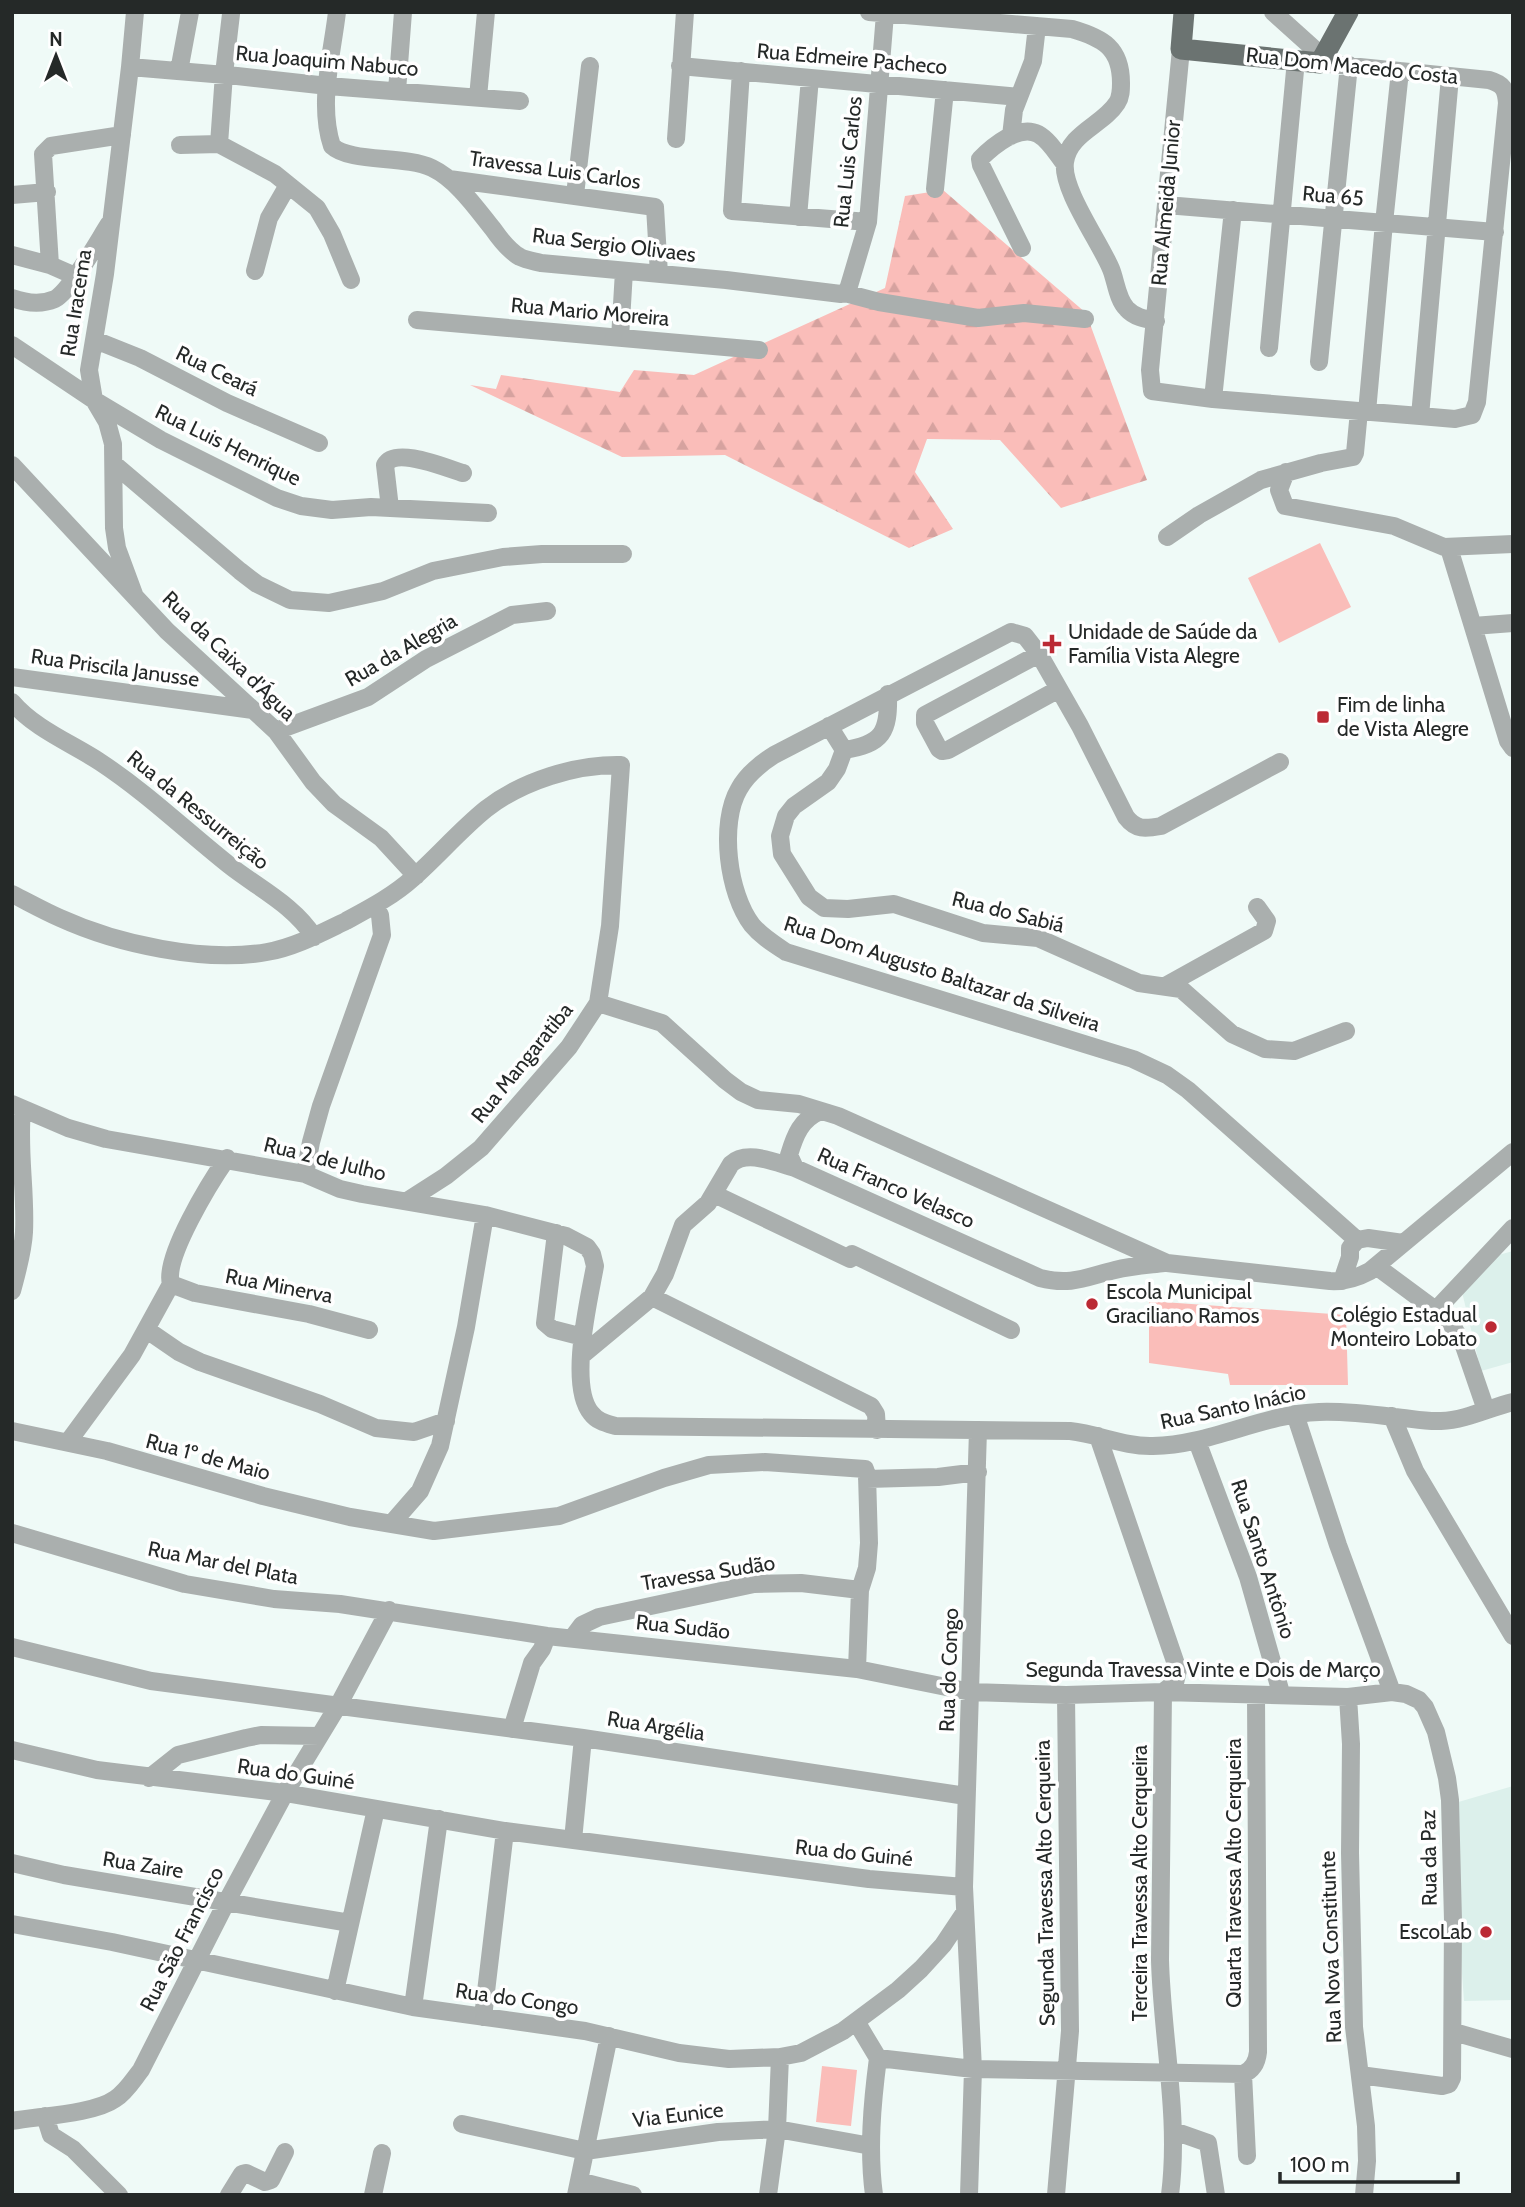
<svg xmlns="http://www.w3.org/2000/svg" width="1525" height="2207" font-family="Cabin,sans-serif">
<defs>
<pattern id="forest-firs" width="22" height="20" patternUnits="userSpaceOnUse" patternTransform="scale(1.75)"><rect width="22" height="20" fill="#fabdb9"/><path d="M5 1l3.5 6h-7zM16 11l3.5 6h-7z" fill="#d6a29f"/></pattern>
</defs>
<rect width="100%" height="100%" fill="#effaf7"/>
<!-- built -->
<path fill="#dcf0eb" d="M1513,1251V1362L1481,1371L1462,1292L1491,1257Z
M1513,1786V2000L1464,2001L1454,1863L1455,1803Z"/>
<!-- grass -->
<path fill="#fabdb9" d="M1320,543L1351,607L1279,643L1248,578Z
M1149,1301L1346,1315L1348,1385H1230L1228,1374L1149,1363Z
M822,2066L857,2070L851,2126L816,2122Z"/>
<!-- forest -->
<path fill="url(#forest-firs)" d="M943,190L1086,313L1147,480L1061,508L1000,440L927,439L915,472L953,529L909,548L725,455L622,457L470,385L496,389L501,375L620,392L634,370L694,375L885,288L905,196Z"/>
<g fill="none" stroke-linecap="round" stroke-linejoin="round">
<!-- minor -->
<path stroke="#aaafae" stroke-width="18" d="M337,12C332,55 318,104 332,146C350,163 405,155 432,168C457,180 476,208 493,229C500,239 509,251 520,257C526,260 533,261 541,263L726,280L841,294L846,293L849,286L868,222L885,14
M869,12L1072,29C1103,38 1121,48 1121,83C1121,90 1121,97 1117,103C1103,125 1069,133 1065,162C1061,189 1100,242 1111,269C1116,281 1117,299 1127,309C1134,317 1145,319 1156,321
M1273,12L1323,57
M231,14L224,74L219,144L275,174L317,208L332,234L351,280
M1181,49L1150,370L1152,391L1213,399L1420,416L1455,419L1472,415L1477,402L1507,103C1506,89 1503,84 1489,80L1320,63
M680,66L1019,97
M130,67L237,76L328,86L520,101
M179,71L190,12
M741,71L732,211L868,222
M397,91L403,12
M478,97L486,12
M1011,136L1014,110L1033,61L1037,26
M676,139L685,12
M180,145L219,144
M449,179L655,207L659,274
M935,189L945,90
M12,195L47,192
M575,195L590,66
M1166,205L1495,232
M798,217L810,78
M1022,248L981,165L980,159C993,146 1019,124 1038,134C1049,140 1057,154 1064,163
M12,255L50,265L75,276
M50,265L43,154L51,146L122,135
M255,271L269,218L288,185
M845,293L879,302L978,318L1024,313L1085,319
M12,298C26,303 41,305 55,299C71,290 98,241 109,224
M417,320L759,350
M620,338L624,271
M95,340L140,358L227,403L319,443
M12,345L94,400L161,440L277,498L301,506L332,510L371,507L488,513
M1269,348L1296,60
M1319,362L1349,65
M1213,399L1233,210
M1367,412L1384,223L1400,71
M1420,416L1450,77
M114,464L240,571L257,584L290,600L329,603L383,591L433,571L503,557L542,554H623
M12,465L167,631L276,731L313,782L334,804L381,838L416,876
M1286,472L1279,490L1285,506L1394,526L1444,547L1513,544
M390,508L385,465C395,446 446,468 463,473
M1167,537L1199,515L1261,480L1321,463L1353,457L1355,453L1359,411
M1449,548L1508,741L1513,748
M134,594L117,548L114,528L113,444L107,422L94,400L89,370L105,274L130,67L135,12
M1473,626L1513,623
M1039,654L925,715V723L939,749L942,751L948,750L1059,689
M12,677L253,710
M12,702C35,729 71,743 100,762C147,793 185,830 229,865C258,888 294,905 314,937
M829,726L844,750L837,769L828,782L794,806L786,816L780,836L782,854L809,897L824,908L848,909L894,904L983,933L1038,938L1139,983L1181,989L1232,1034L1265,1049L1294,1051L1346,1031
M276,731L368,697L426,659L512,615L547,611
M844,750C883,744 889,732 888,694
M1280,762L1161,826C1145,829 1136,830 1126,817L1080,726L1039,654L1025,636L1011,632L774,755C760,764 747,774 739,789C719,823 728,894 752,925C762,937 774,944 786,952L1133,1059L1167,1075L1188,1090L1357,1240
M12,894C28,902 44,911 60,918C117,944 204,963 267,952C295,947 321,933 346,921C370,908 393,896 413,878C438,856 460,830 486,809C522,781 576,764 621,765L610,926L598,1003L569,1047L481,1148L446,1176L407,1201
M1165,986L1264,931L1267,921L1257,907
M598,1003L662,1023L725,1080L741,1092L758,1100L799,1104L838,1116L1167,1263L1330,1281C1345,1282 1357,1278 1370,1271L1513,1152
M12,1104L68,1128L106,1139L305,1174L340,1189L362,1194L485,1215L566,1236L587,1247L592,1254L595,1266C589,1300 568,1385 591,1413C597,1421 605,1423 615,1426L1070,1431C1099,1434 1124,1447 1153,1446C1211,1445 1262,1414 1319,1412C1344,1411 1369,1414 1394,1417C1409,1418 1425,1422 1441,1421C1466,1420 1489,1408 1513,1402
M227,1158C211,1181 163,1258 171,1284L195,1293L309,1314L369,1330
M795,1168L789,1155C795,1135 801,1119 821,1111
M305,1174L311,1142L321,1106L382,935L380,915L375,906
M714,1194L850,1259
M556,1233L545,1323L552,1329L583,1337
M852,1254L1011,1330
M1376,1266L1449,1320L1464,1346L1486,1410
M1342,1281L1350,1257V1248L1357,1240L1368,1238L1403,1243
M12,1291C17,1272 23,1252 24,1232C26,1191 18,1151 22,1110
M652,1297L871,1406L876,1414L877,1430
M1436,1310L1513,1228
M147,1330L179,1352L200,1362L320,1404L376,1428L414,1432L446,1421
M581,1356L652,1297L665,1274L683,1225L708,1203L731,1164C747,1149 776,1163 795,1168L1040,1278C1071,1286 1086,1277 1115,1270C1131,1266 1147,1265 1164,1263
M1392,1416L1415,1471L1513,1636
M12,1431L107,1451L263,1496L350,1517L434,1531L559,1516L664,1478L709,1465L765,1462L865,1469L867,1475L869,1543L867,1568L860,1590L857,1669
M1098,1436L1178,1670L1175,1683L1163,1692L1160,1960C1162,2038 1180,2117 1170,2195
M1197,1441L1248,1577L1281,1693
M68,1442L132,1355L171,1284
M867,1479L938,1477L978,1472
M393,1522L420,1491L440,1446L466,1327L485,1215
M12,1533L185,1584L274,1599L340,1604L547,1636L857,1669L971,1692L1066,1695L1163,1692L1348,1697L1392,1692L1338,1545L1295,1414
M573,1637L582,1625L599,1617L754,1584L801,1583L860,1590
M12,1647L151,1681L583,1738L966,1796
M1348,1697L1351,1744L1350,1853L1354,2027L1366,2126L1367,2161L1364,2195
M512,1729L532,1663L542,1649L547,1636
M12,1750L97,1770L285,1793L505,1831L869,1879L964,1887
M149,1778L178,1755L246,1738L261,1735L319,1736
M573,1840L583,1738
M12,1863L64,1875L350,1923
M12,1924L112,1942L413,2007L585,2031L679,2053L729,2059L780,2057L801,2053L843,2031L898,1990L921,1969L943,1945L965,1912
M335,1991L376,1809
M413,2007L439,1819
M483,2017L505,1831
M857,2023L878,2058
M1454,2032L1513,2049
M878,2058L973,2069L1243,2074C1253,2070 1257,2062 1258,2052L1256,1695
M1243,2074L1247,2156
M1360,2075L1442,2086L1449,2084L1452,2078L1453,1921L1450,1800L1447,1778L1436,1732L1425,1707L1419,1700L1406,1694L1392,1692
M45,2116L51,2135L73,2149L119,2195
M12,2121C39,2116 94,2114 115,2099C126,2092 133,2080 141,2070L227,1901L285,1793L339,1704L389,1610
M462,2124L585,2151L718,2132L777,2129L871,2146
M1174,2131L1208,2143L1216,2195
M579,2181L633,2195
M229,2195L242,2174L246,2173L265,2182L271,2180L285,2152
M373,2195L382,2153
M576,2195L609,2036
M768,2195L777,2129L780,2057
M874,2195C868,2150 872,2104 878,2058
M969,2195L973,2069L964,1887L978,1430
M1056,2195L1070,2031L1066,1695"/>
<!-- major -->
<path stroke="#6b7371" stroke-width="21" d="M1184,12L1181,49L1320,63L1348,12"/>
</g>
<!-- markers -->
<g fill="#bb2a34" stroke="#fff" stroke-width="2.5">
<path d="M1048.5 633.5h7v7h7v7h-7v7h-7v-7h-7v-7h7z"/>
<rect x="1316" y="710" width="14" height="14" rx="3.5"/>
<circle cx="1092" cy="1304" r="7"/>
<circle cx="1491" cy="1327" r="7"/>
<circle cx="1486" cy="1932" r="7"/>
</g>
<g text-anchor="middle" stroke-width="7" stroke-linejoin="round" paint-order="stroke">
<!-- street labels -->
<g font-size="21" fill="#252928" stroke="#fff">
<text transform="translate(852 59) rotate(5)" y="7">Rua Edmeire Pacheco</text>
<text transform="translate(327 61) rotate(5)" y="7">Rua Joaquim Nabuco</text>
<text transform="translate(1352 66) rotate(6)" y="7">Rua Dom Macedo Costa</text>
<text transform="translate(848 162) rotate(-84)" y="7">Rua Luis Carlos</text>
<text transform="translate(555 170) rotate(8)" y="7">Travessa Luis Carlos</text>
<text transform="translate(1333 196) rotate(5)" y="7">Rua 65</text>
<text transform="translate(1166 203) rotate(-85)" y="7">Rua Almeida Junior</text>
<text transform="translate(614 245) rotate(7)" y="7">Rua Sergio Olivaes</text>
<text transform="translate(76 303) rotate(-81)" y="7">Rua Iracema</text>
<text transform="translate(590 312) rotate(5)" y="7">Rua Mario Moreira</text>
<text transform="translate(217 371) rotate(26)" y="7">Rua Ceará</text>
<text transform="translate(228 445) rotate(26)" y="7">Rua Luis Henrique</text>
<text transform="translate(401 650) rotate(-30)" y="7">Rua da Alegria</text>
<text transform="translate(229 656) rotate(44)" y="7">Rua da Caixa d'Água</text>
<text transform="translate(115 668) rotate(8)" y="7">Rua Priscila Janusse</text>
<text transform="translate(198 810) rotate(39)" y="7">Rua da Ressurreição</text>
<text transform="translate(1008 912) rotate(14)" y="7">Rua do Sabiá</text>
<text transform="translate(942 974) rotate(18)" y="7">Rua Dom Augusto Baltazar da Silveira</text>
<text transform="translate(522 1063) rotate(-51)" y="7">Rua Mangaratiba</text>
<text transform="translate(325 1159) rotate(14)" y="7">Rua 2 de Julho</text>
<text transform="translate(896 1188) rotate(24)" y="7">Rua Franco Velasco</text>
<text transform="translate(279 1286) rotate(11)" y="7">Rua Minerva</text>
<text transform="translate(1233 1407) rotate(-12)" y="7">Rua Santo Inácio</text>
<text transform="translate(208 1457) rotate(15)" y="7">Rua 1º de Maio</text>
<text transform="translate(1263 1559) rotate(72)" y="7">Rua Santo Antônio</text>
<text transform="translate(223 1563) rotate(11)" y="7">Rua Mar del Plata</text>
<text transform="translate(708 1573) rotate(-9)" y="7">Travessa Sudão</text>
<text transform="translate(683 1627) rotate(6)" y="7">Rua Sudão</text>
<text transform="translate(949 1670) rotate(-88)" y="7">Rua do Congo</text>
<text x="1203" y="1677">Segunda Travessa Vinte e Dois de Março</text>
<text transform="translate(656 1726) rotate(9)" y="7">Rua Argélia</text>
<text transform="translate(296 1774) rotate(8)" y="7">Rua do Guiné</text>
<text transform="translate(854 1853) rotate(6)" y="7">Rua do Guiné</text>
<text transform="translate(1429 1858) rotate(-91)" y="7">Rua da Paz</text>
<text transform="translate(143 1865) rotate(9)" y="7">Rua Zaire</text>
<text transform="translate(1234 1873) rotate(-90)" y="7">Quarta Travessa Alto Cerqueira</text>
<text transform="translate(1045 1883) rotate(-91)" y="7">Segunda Travessa Alto Cerqueira</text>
<text transform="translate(1140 1883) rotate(-90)" y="7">Terceira Travessa Alto Cerqueira</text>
<text transform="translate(182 1939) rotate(-63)" y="7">Rua São Francisco</text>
<text transform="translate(1331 1947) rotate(-92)" y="7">Rua Nova Constitunte</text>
<text transform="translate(517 1999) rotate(8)" y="7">Rua do Congo</text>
<text transform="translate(678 2115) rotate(-7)" y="7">Via Eunice</text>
</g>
<!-- poi labels -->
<g font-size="21" fill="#252928" stroke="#fff" text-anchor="start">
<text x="1068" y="639">Unidade de Saúde da<tspan x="1068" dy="24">Família Vista Alegre</tspan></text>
<text x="1337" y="712">Fim de linha<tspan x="1337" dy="24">de Vista Alegre</tspan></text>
<text x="1106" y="1299">Escola Municipal<tspan x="1106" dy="24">Graciliano Ramos</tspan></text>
<text x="1477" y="1322" text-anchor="end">Colégio Estadual<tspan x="1477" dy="24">Monteiro Lobato</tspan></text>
<text x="1472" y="1939" text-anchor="end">EscoLab</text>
</g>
</g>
<!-- border -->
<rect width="1525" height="2207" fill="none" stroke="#252928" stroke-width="28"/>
<!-- north arrow -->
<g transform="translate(56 56)" stroke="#ffffff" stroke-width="5" paint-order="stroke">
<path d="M0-5L12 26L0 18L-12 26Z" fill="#252928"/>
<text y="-10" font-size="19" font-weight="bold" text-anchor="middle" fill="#252928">N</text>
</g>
<!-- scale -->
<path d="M1280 2172v10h178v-10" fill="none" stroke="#252928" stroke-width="3.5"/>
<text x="1290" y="2172" font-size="21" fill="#252928" stroke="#ffffff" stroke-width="5" paint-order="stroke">100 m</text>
</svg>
